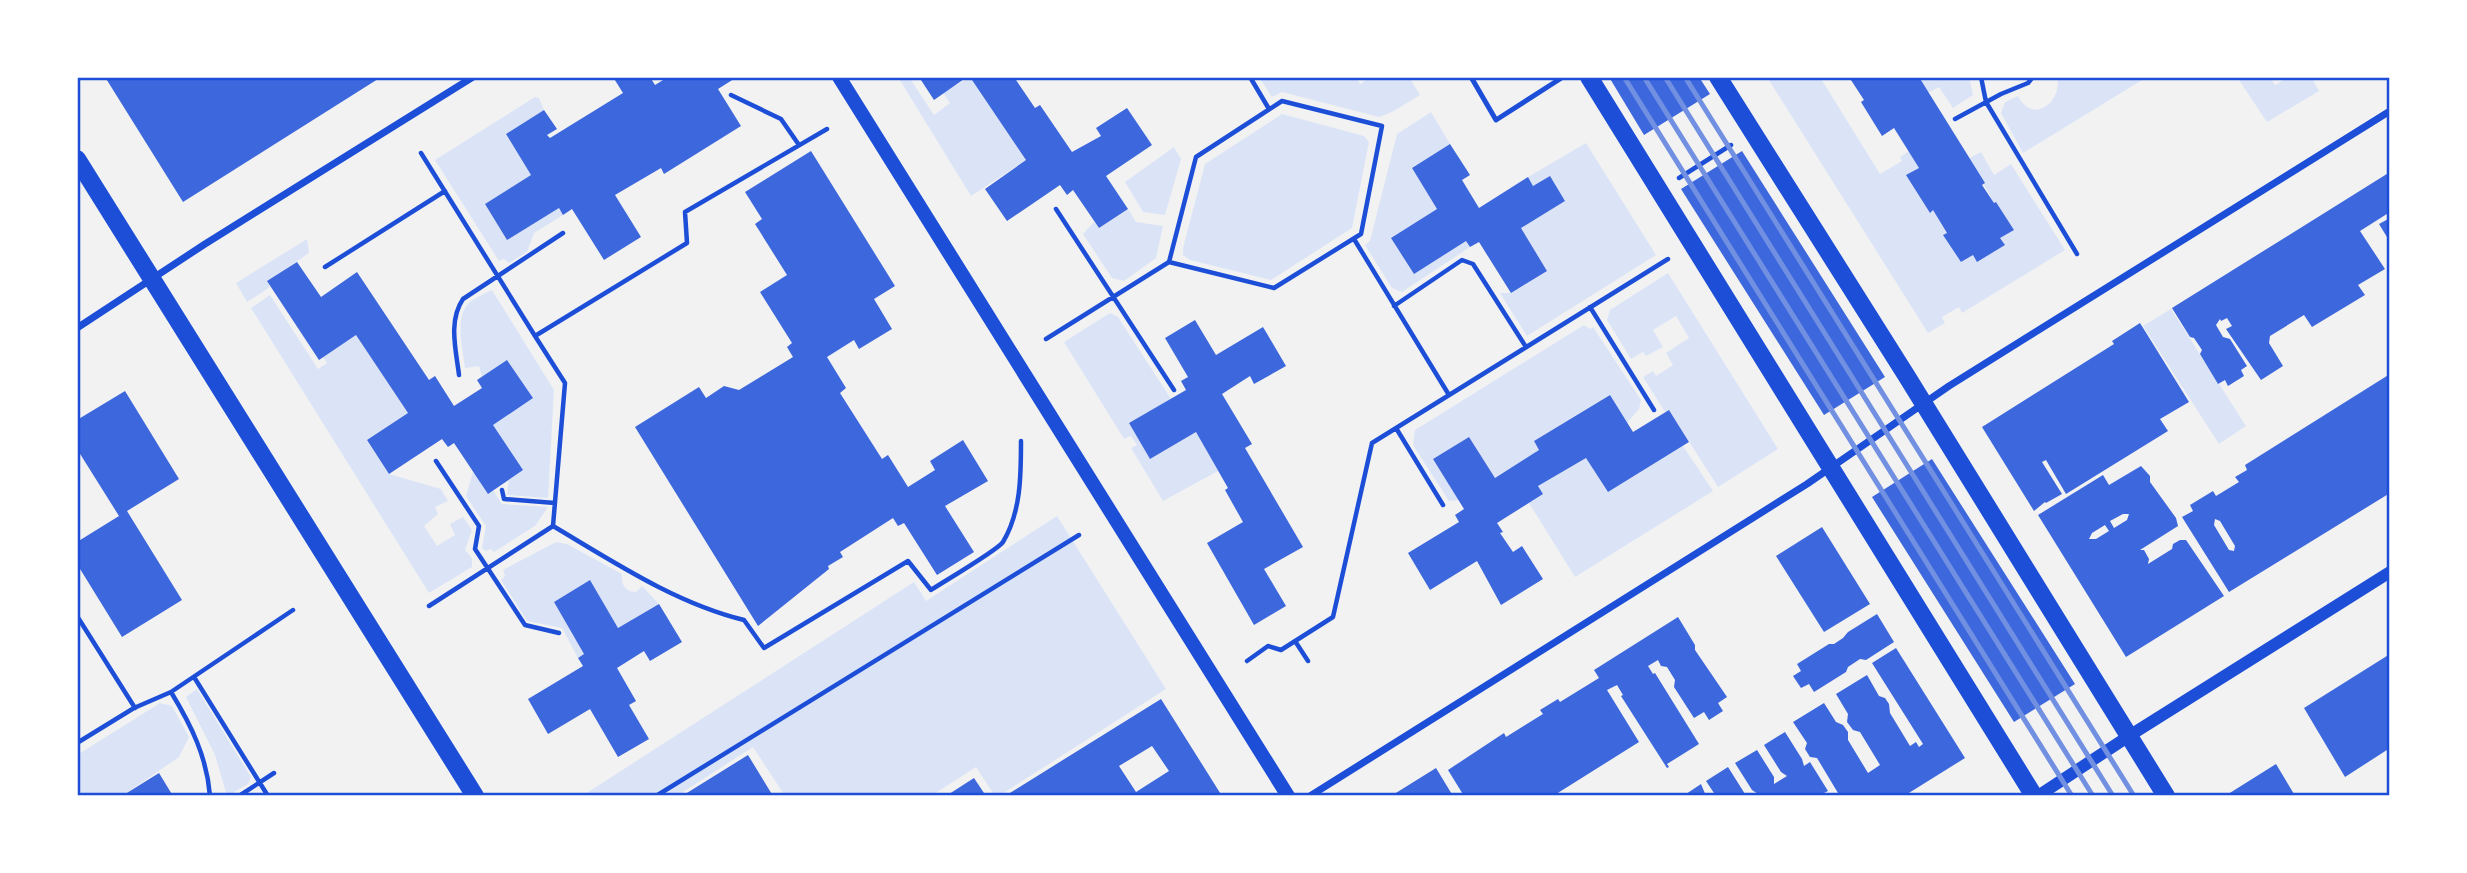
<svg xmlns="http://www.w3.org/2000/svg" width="2467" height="873" font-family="'Sofia Sans Condensed',sans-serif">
<rect width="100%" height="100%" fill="#f2f2f2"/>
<!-- green -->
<path fill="#dbe4f7" d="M898,77H909L934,115L950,103L943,93L970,77L1026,160L971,196Z
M1259,77H1356L1360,84L1371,77H1409L1420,95L1392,112L1379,117L1282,92L1272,97Z
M1767,77H1820L1880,174L1902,161L1900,157L1909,151L1919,168L1907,176L1929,212L1933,210L1947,233L1944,235L1961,262L1973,255L1977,261L2005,245L2000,238L2014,230L1996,202L1994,203L1969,158L1981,152L1994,175L2011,164L2065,250L1962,313L1959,307L1942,317L1945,323L1928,333Z
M1919,77H1969L1973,95L1953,108L1939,87L1928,93Z
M2057,77H2147L2023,153L2001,113L2005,102L2018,96C2034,126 2063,100 2057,77Z
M2237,77H2270L2275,85L2289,77H2311L2319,91L2267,122Z
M535,97L539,98L544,110L506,134L531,175L485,204L507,240L559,208L563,215L534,233L527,252L509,263L504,259L499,261L435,160Z
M1431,112L1450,144L1412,168L1437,209L1391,238L1466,241L1470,247L1402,292L1392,288L1365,245L1370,241L1397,134Z
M1282,114L1364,136L1369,142L1352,228L1271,280L1190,260L1183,255V248L1205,164Z
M1586,143L1656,255L1527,336L1500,293H1511L1547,271L1521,228L1565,201L1550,177L1533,186L1528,177Z
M1174,147L1181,159L1165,215L1143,212L1125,182Z
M1128,209L1136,222L1163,226L1156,258L1124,281L1112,278L1083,234L1094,222L1099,228Z
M307,239L309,253L268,281L270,287L247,302L236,283Z
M1668,273L1778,449L1718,487L1669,410L1665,412L1643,377L1653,371L1656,376L1673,365L1666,353L1689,338L1676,316L1653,330L1663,347L1646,356L1643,352L1631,359L1607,320L1610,310Z
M492,290L554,390L548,498L507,495L509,479L493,425L533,398L507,360L482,377L479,366L465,368C463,351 455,320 467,305C473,298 484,294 492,290Z
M270,295L318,369L327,363L323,357L356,335L408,413L367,441L389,474L441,489L448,501L435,507L438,514L424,526L437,546L455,535L450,524L463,517L472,530L465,550L472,558V567L429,593L251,308Z
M2171,309L2246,426L2219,444L2143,326Z
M1110,313L1118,317L1171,399L1129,423L1150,459L1196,432L1218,471L1163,501L1131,448L1137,445L1131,436L1124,439L1064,342Z
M1584,325L1590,329L1593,327L1641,400L1639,409L1627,423L1609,395L1534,441L1539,450L1495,478L1469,437L1433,459L1459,500L1449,501L1413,445L1415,430Z
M1683,446L1713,491L1575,577L1529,503L1543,494L1538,486L1586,458L1608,492Z
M473,472L493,490L502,504L548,507L535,526L494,552L491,549L486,551L482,548L486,526L466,496Z
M1057,516L1166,689L999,796H995L976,767L931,796H785L753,747L677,796H582L914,582L926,601Z
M556,542L567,544L622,574C621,584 625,592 636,592L642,586L659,604L618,628L590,581L554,602L584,654L578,658L562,628L527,621L501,580L505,576L503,570Z
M197,689L251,777L248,784L227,796L215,755L186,697Z
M160,703L172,706L189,737L179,757L122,796H77V755Z"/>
<!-- building -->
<path fill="#3d67dc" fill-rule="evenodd" d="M105,77H377L378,79L183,202Z
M613,77H650L655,85L668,77H737L718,89L741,126L664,174L661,168L615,195L641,237L604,260L572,209L563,215L559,208L507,240L485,204L531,175L506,134L544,110L557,129L547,135L550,138L623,93Z
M919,77H967L934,100Z
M970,77H1014L1035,108L1040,105L1072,152L1101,136L1096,128L1127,108L1152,145L1106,176L1128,209L1099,228L1073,190L1067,195L1060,185L1007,221L985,189L1026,160Z
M1609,77H1699L1710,94L1644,135Z
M1849,77H1919L1985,183L1982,185L1994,203L1996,202L2014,230L2000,238L2005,245L1977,262L1973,255L1961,262L1943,235L1947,233L1933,210L1930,213L1906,175L1919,168L1894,128L1882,136L1861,102L1864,100Z
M1450,144L1470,175L1462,180L1479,208L1528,177L1533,186L1550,176L1565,201L1521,228L1547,271L1511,293L1479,242L1470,247L1466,241L1414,274L1391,238L1437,209L1412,168Z
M811,151L895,286L874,299L892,329L859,349L854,340L827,357L846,388L840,393L882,459L888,455L908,487L935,470L930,461L963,440L988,481L945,506L974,552L937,575L904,523L898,526L893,518L840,552L843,557L828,566L829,569L758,626L635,427L699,387L706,398L724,386L739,390L793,357L787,347L792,343L760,292L787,275L755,224L762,219L745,192Z
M1742,151L1885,377L1824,415L1681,189Z
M2390,172V212L2360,231L2385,269L2358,285L2365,295L2312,327L2304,315L2270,336L2269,343L2283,366L2261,380L2226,329L2232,326L2227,318L2221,321L2220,319L2216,325L2223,337L2230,339L2247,366L2241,370L2244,376L2228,386L2225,380L2218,384L2200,354L2202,350L2194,338L2190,337L2172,308Z
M2390,218V242L2379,224Z
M297,262L321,297L357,272L429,380L435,376L454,406L482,388L477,380L507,360L533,398L493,425L523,470L488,494L454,443L448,447L442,439L389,474L367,440L408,413L356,335L319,360L267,281Z
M1195,320L1216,355L1263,327L1286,366L1254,384L1250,376L1222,394L1252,444L1245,448L1303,547L1264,569L1286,606L1254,625L1207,543L1243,522L1225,490L1228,488L1196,432L1150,459L1129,423L1186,390L1181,381L1188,377L1165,338Z
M2140,323L2189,402L2160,419L2168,431L2066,494L2046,460L2042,462L2062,494L2046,503L2045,502L2034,511L1982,427L2114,344L2112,341Z
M2390,374V493L2229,592L2182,517L2193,511L2190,505L2213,491L2216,496L2239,482L2235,477L2247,470L2245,465ZM2215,519L2220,521L2235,546L2234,551L2229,550L2214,525Z
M125,391L179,479L127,511L182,600L122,637L77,564V542L119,516L77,449V420Z
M1610,395L1633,432L1669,410L1689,442L1608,492L1586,458L1538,486L1543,494L1497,523L1503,532L1500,533L1513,552L1522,546L1543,579L1501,605L1477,561L1430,590L1408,553L1459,522L1455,515L1464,509L1433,459L1469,437L1495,478L1539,450L1534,441Z
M1932,459L2075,684L2014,722L1872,497Z
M2141,466L2150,476V482L2176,518L2178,526L2140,550H2144L2149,559L2148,564L2172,549L2173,544L2180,540H2186L2224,596L2126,657L2038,515L2103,475L2109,485ZM2123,514H2129L2127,520L2114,528L2110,521ZM2105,525L2109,531L2096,539H2089L2092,533Z
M1822,527L1870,604L1824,632L1776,556Z
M590,580L618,628L659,604L682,642L650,661L644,651L617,668L636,701L629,705L649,739L618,757L590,709L548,734L528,699L583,666L578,658L584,654L554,602Z
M1877,614L1894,642L1866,660L1860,659L1848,667L1846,672L1814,692L1809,684L1801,688L1793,676L1801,671L1797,664L1829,644H1834L1843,638L1848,632Z
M1678,617L1695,645V650L1727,697L1718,703L1723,711L1709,720L1704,712L1694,718L1674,687L1675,680L1667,667L1661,666L1658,660L1648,666L1653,674L1655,673L1699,744L1667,764L1669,767L1667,768L1621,696L1623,695L1617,685L1607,690L1639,742L1553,796H1464L1448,770L1504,733L1506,737L1543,714L1540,710L1558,699L1560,702L1599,678L1594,670Z
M1896,648L1965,758L1904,796H1833L1838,793L1817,758L1810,757L1805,749L1807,743L1793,722L1824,703L1836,722L1843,725L1848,732V740L1868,773L1880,765L1860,732L1853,730L1847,722L1848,714L1836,694L1867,675L1879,696L1885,698L1889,704L1890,713L1910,746L1916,742L1919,747L1923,744L1872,663Z
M2390,654V748L2345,777L2304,708Z
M1161,699L1222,796H1005ZM1152,746L1169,771L1136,792L1119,766Z
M1785,732L1802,759L1804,766L1810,762L1828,791L1822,794L1823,796H1755L1758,794L1752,790L1735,763L1757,750L1774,777V784L1787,776L1781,772L1764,745Z
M748,755L773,796H682Z
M2276,764L2294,794L2291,796H2225Z
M1728,767L1745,794V796H1716L1706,781Z
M1436,768L1453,796H1391Z
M159,773L173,796H122Z
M974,778L986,796H946Z
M1701,784L1706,796H1683Z"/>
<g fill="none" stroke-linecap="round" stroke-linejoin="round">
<!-- path -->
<path stroke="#1d4ed8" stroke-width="4.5" d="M1250,77L1269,109
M1981,77L1986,102L2077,254
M731,95L781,119L799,145
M1955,119L2001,94L2028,83L2033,77
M421,153L535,336L687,243L685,212L827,129
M1679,178L1731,145
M1056,209L1174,390
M1354,239L1449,395
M325,267L445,191
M1394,306L1462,260L1473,264L1526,347
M1590,307L1654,410
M1046,339L1169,262L1196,157L1282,101L1382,126L1361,234L1274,288L1169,262
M459,375C456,350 448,321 463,299L563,233
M1396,428L1443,505
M436,461L479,526L475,549L525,625L559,633
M502,490L504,499L555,503
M77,520V523
M553,526C614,562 675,603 744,620L764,648L908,561L931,590C943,582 998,550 1003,542C1021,512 1021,475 1021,441
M429,606L553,526L565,383L535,336
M77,616L135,708
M1295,641L1308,661
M1247,661L1268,646L1281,650L1333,617L1372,443L1668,259
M194,677L268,796
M171,692C191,725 207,757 210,796
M77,743L134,708L171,692L293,610
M239,796L274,773
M656,796L1079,535"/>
<!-- service -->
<path stroke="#1d4ed8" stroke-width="5" d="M1471,77L1496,120L1563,77"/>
<!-- minor -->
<path stroke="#1d4ed8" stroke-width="7" d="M77,328L205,244L473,77
M1310,796L1807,484L1949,386L2390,111"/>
<!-- tertiary -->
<path stroke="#1d4ed8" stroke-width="12" d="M2038,796L2129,736L2390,572"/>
<!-- secondary -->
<path stroke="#1d4ed8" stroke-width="14" d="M839,77L1288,796"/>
<!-- primary -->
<path stroke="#1d4ed8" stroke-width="18" d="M1589,77L2034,796
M1718,77L1906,375L2166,796
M77,159L475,796"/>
<!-- rail -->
<path stroke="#7290e2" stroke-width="5" d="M1624,77L2072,796
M1644,77L2093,796
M1665,77L2113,796
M1685,77L2134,796"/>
</g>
<!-- border -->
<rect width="2467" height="873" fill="none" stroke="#ffffff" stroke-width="158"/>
<rect x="79" y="79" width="2309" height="715" fill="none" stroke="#1d4ed8" stroke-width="2.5"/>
</svg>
